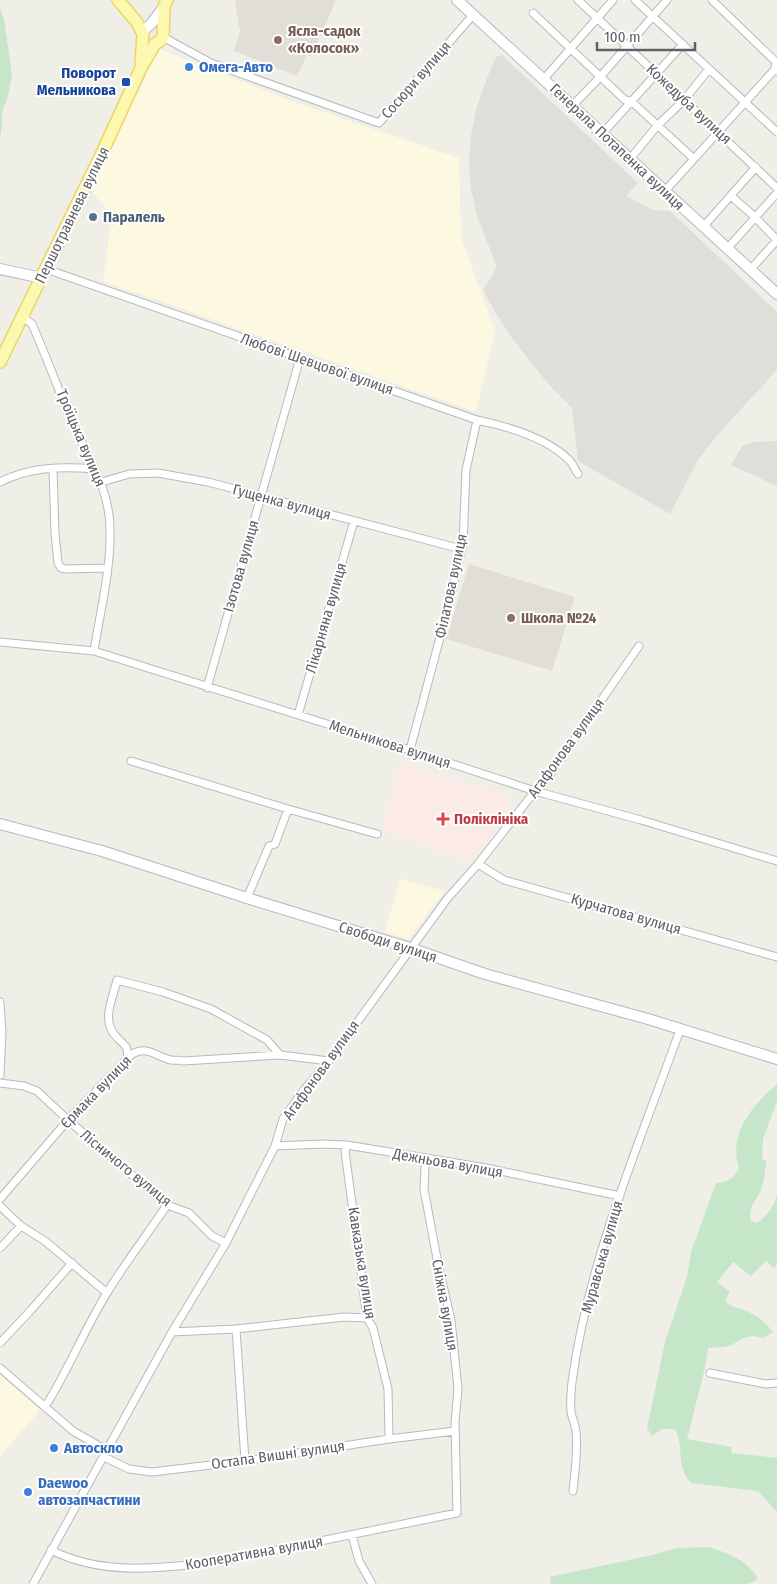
<svg xmlns="http://www.w3.org/2000/svg" width="777" height="1584" font-family="'Fira Sans Condensed',sans-serif">
<rect width="100%" height="100%" fill="#f0efe7"/>
<!-- commercial -->
<path fill="#fdf9e0" d="M156,48L294,102L459,158L461,237L495,331L476,412L103,281L112,216L89,188Z
M400,879L445,891L408,939L385,932Z
M0,1374L40,1410L0,1456Z"/>
<!-- industrial -->
<path fill="#dfded9" d="M502,55L638,183L626,196L653,210L670,211L777,312V370L719,433L698,460L670,514L578,461L572,408L549,385L511,337L494,310L483,290L497,267L477,216L471,189L469,164L471,135L477,106L487,78L496,57Z
M777,441V486L731,465L742,446L754,442Z"/>
<!-- education -->
<path fill="#e0ded6" d="M235,0H336L311,57L307,55L297,76L234,51L241,29L239,28Z
M469,564L575,597L552,671L446,639Z"/>
<!-- medical -->
<path fill="#fbeae6" d="M400,763L508,795L509,809L470,863L382,830Z"/>
<!-- green -->
<path fill="#c5e6c9" d="M0,8L4,19L12,75L8,96L2,112V125L0,138Z
M777,1084V1101L763,1139L762,1158L767,1162C764,1170 765,1179 762,1187C758,1201 747,1205 751,1221L757,1223C767,1216 774,1206 777,1195V1263L774,1268L766,1261L751,1276L733,1262L717,1282L730,1292L725,1301C730,1307 737,1307 744,1310C756,1315 766,1322 773,1332L763,1338C746,1333 743,1340 729,1346C723,1348 714,1347 708,1348L705,1368L687,1439L732,1447L731,1453L777,1458V1512L758,1491L691,1483C675,1465 685,1448 675,1429H662L652,1436L647,1428L665,1342L687,1277L691,1252L716,1183C728,1182 733,1179 739,1168C728,1133 752,1106 777,1084Z
M709,1547C729,1554 744,1558 757,1577L756,1580L747,1584H551L550,1577L652,1555L677,1548Z"/>
<g fill="none" stroke-linecap="round" stroke-linejoin="round">
<defs>
<path id="street" d="M578,0L777,188
M635,0L777,132
M712,0L776,62L775,69L777,71
M533,13L625,100L631,101L693,158
M163,37L211,63L379,123L473,15
M543,80L613,0
M572,106L601,76L667,0
M602,134L683,44
M630,159L657,126L684,100L709,69
M665,191L775,69
M731,196L755,217L777,240
M703,227L756,167
M727,249L777,193
M46,269L477,420C506,426 548,438 570,461C573,464 575,470 578,474
M750,270L777,240
M23,317L32,324C46,356 58,388 71,420C87,457 110,487 110,530C111,570 100,612 94,651
M53,469L55,533L58,563L61,568L66,569L107,568
M0,482C30,467 62,466 95,469
M102,482L129,474L158,473L208,482L461,549
M0,642L94,651L410,750L535,791L641,820L777,861
M207,688L300,358
M298,715L354,521
M410,750L447,611L463,544L466,470L477,420
M131,761L288,809L377,834
M478,864L504,880L777,957
M247,898L269,846L275,844L288,809
M0,1002L2,1032L0,1075
M128,1058C127,1055 128,1049 126,1047C123,1042 115,1038 111,1029C104,1015 114,994 117,980L163,992L211,1009L267,1040L280,1055
M0,1083L24,1086L37,1091L68,1120L167,1205L189,1213L212,1236L226,1243
M347,1145L345,1151L367,1318L373,1328L388,1389L389,1439
M275,1146L324,1144L347,1145L486,1168L620,1196
M0,1199L68,1120L132,1054C148,1045 156,1057 171,1060C175,1060 179,1060 183,1061L280,1055L329,1061
M0,1206L21,1226L45,1241L107,1293
M0,1248L21,1226
M236,1329L245,1461
M172,1332L236,1329L344,1317L367,1318
M0,1343L31,1310L72,1263
M0,1368L73,1431L108,1451
M710,1373L766,1384L777,1383
M45,1407C68,1371 84,1330 107,1293C125,1263 147,1235 167,1205
M104,1457L129,1469L152,1472L245,1461L389,1439L455,1431
M573,1491C575,1472 578,1450 576,1431C575,1424 572,1418 571,1412C570,1402 571,1392 572,1382C588,1262 639,1144 680,1030
M352,1535L359,1561L372,1584
M51,1550C104,1577 166,1568 223,1561L457,1513L455,1422L458,1389L451,1320L438,1264L424,1189L425,1167L429,1159
M33,1584L172,1332L226,1243L275,1146L283,1119L303,1091L329,1061L447,899L478,864L535,791L544,783L639,646"/>
<path id="secondary" d="M457,0L777,294
M143,34L145,29L151,24L164,7
M0,269L42,278
M0,824L102,851L247,898L410,948L485,974L648,1019L777,1059"/>
<path id="primary" d="M118,0L136,21L143,34L141,63
M0,362L101,155L141,68L155,44L160,41L163,37L164,7L167,0"/>
</defs>
<!-- street casing -->
<use href="#street" stroke="#b7b9bd" stroke-width="9"/>
<!-- secondary casing -->
<use href="#secondary" stroke="#b6b8be" stroke-width="12"/>
<!-- primary casing -->
<use href="#primary" stroke="#edd564" stroke-width="14"/>
<!-- street -->
<use href="#street" stroke="#fff" stroke-width="7"/>
<!-- secondary -->
<use href="#secondary" stroke="#fff" stroke-width="10"/>
<!-- primary -->
<use href="#primary" stroke="#fcf8b0" stroke-width="11"/>
</g>
<!-- markers -->
<g fill="#8d6e63" stroke="#fff" stroke-width="2">
<circle cx="278" cy="40" r="5"/>
<circle cx="511" cy="618" r="5"/>
</g>
<g fill="#3f7fe0" stroke="#fff" stroke-width="2">
<circle cx="189" cy="67" r="5"/>
<circle cx="54" cy="1448" r="5"/>
<circle cx="28" cy="1492" r="5"/>
</g>
<rect fill="#1a4fb4" stroke="#fff" stroke-width="2" x="121" y="77" width="10" height="10" rx="2.5"/>
<circle fill="#5c6f8a" stroke="#fff" stroke-width="2" cx="93" cy="217" r="5"/>
<path fill="#e0444e" stroke="#fff" stroke-width="2" d="M440.5 811.5h5v5h5v5h-5v5h-5v-5h-5v-5h5z"/>
<g text-anchor="middle" stroke-width="4" stroke-linejoin="round" paint-order="stroke">
<!-- education labels -->
<g font-size="15" font-weight="bold" fill="#785e54" stroke="#fff" text-anchor="start">
<text x="288" y="36">Ясла-садок<tspan x="288" dy="17">«Колосок»</tspan></text>
<text x="521" y="623">Школа №24</text>
</g>
<!-- shop labels -->
<g font-size="15" font-weight="bold" fill="#366cbe" stroke="#fff" text-anchor="start">
<text x="199" y="72">Омега-Авто</text>
<text x="64" y="1453">Автоскло</text>
<text x="38" y="1488">Daewoo<tspan x="38" dy="17">автозапчастини</tspan></text>
</g>
<!-- transit labels -->
<g font-size="15" font-weight="bold" fill="#164399" stroke="#fff" text-anchor="end">
<text x="116" y="78">Поворот<tspan x="116" dy="17">Мельникова</tspan></text>
</g>
<!-- street labels -->
<g font-size="15" fill="#5f6167" stroke="#fff">
<text transform="translate(416 80) rotate(-49)" y="5">Сосюри вулиця</text>
<text transform="translate(689 104) rotate(43)" y="5">Кожедуба вулиця</text>
<text transform="translate(617 147) rotate(43)" y="5">Генерала Потапенка вулиця</text>
<text transform="translate(72 215) rotate(-64)" y="5">Першотравнева вулиця</text>
<text transform="translate(317 364) rotate(19)" y="5">Любові Шевцової вулиця</text>
<text transform="translate(81 438) rotate(67)" y="5">Троїцька вулиця</text>
<text transform="translate(282 502) rotate(15)" y="5">Гущенка вулиця</text>
<text transform="translate(241 566) rotate(-74)" y="5">Ізотова вулиця</text>
<text transform="translate(451 586) rotate(-78)" y="5">Філатова вулиця</text>
<text transform="translate(326 618) rotate(-74)" y="5">Лікарняна вулиця</text>
<text transform="translate(390 744) rotate(18)" y="5">Мельникова вулиця</text>
<text transform="translate(566 748) rotate(-54)" y="5">Агафонова вулиця</text>
<text transform="translate(626 914) rotate(16)" y="5">Курчатова вулиця</text>
<text transform="translate(388 942) rotate(18)" y="5">Свободи вулиця</text>
<text transform="translate(321 1070) rotate(-54)" y="5">Агафонова вулиця</text>
<text transform="translate(96 1092) rotate(-46)" y="5">Єрмака вулиця</text>
<text transform="translate(448 1163) rotate(10)" y="5">Дежньова вулиця</text>
<text transform="translate(126 1168) rotate(39)" y="5">Лісничого вулиця</text>
<text transform="translate(602 1257) rotate(-74)" y="5">Муравська вулиця</text>
<text transform="translate(362 1263) rotate(81)" y="5">Кавказька вулиця</text>
<text transform="translate(445 1305) rotate(80)" y="5">Сніжна вулиця</text>
<text transform="translate(278 1455) rotate(-8)" y="5">Остапа Вишні вулиця</text>
<text transform="translate(254 1553) rotate(-10)" y="5">Кооперативна вулиця</text>
</g>
<!-- service labels -->
<g font-size="15" font-weight="bold" fill="#4e5e75" stroke="#fff" text-anchor="start">
<text x="103" y="222">Паралель</text>
</g>
<!-- health labels -->
<g font-size="15" font-weight="bold" fill="#be3a42" stroke="#fff" text-anchor="start">
<text x="454" y="824">Поліклініка</text>
</g>
</g>
<!-- scale -->
<path d="M597 42v8h98v-8" fill="none" stroke="#5f6167" stroke-width="2.5"/>
<text x="604" y="42" font-size="15" fill="#5f6167" stroke="#ffffff" stroke-width="4" paint-order="stroke">100 m</text>
</svg>
